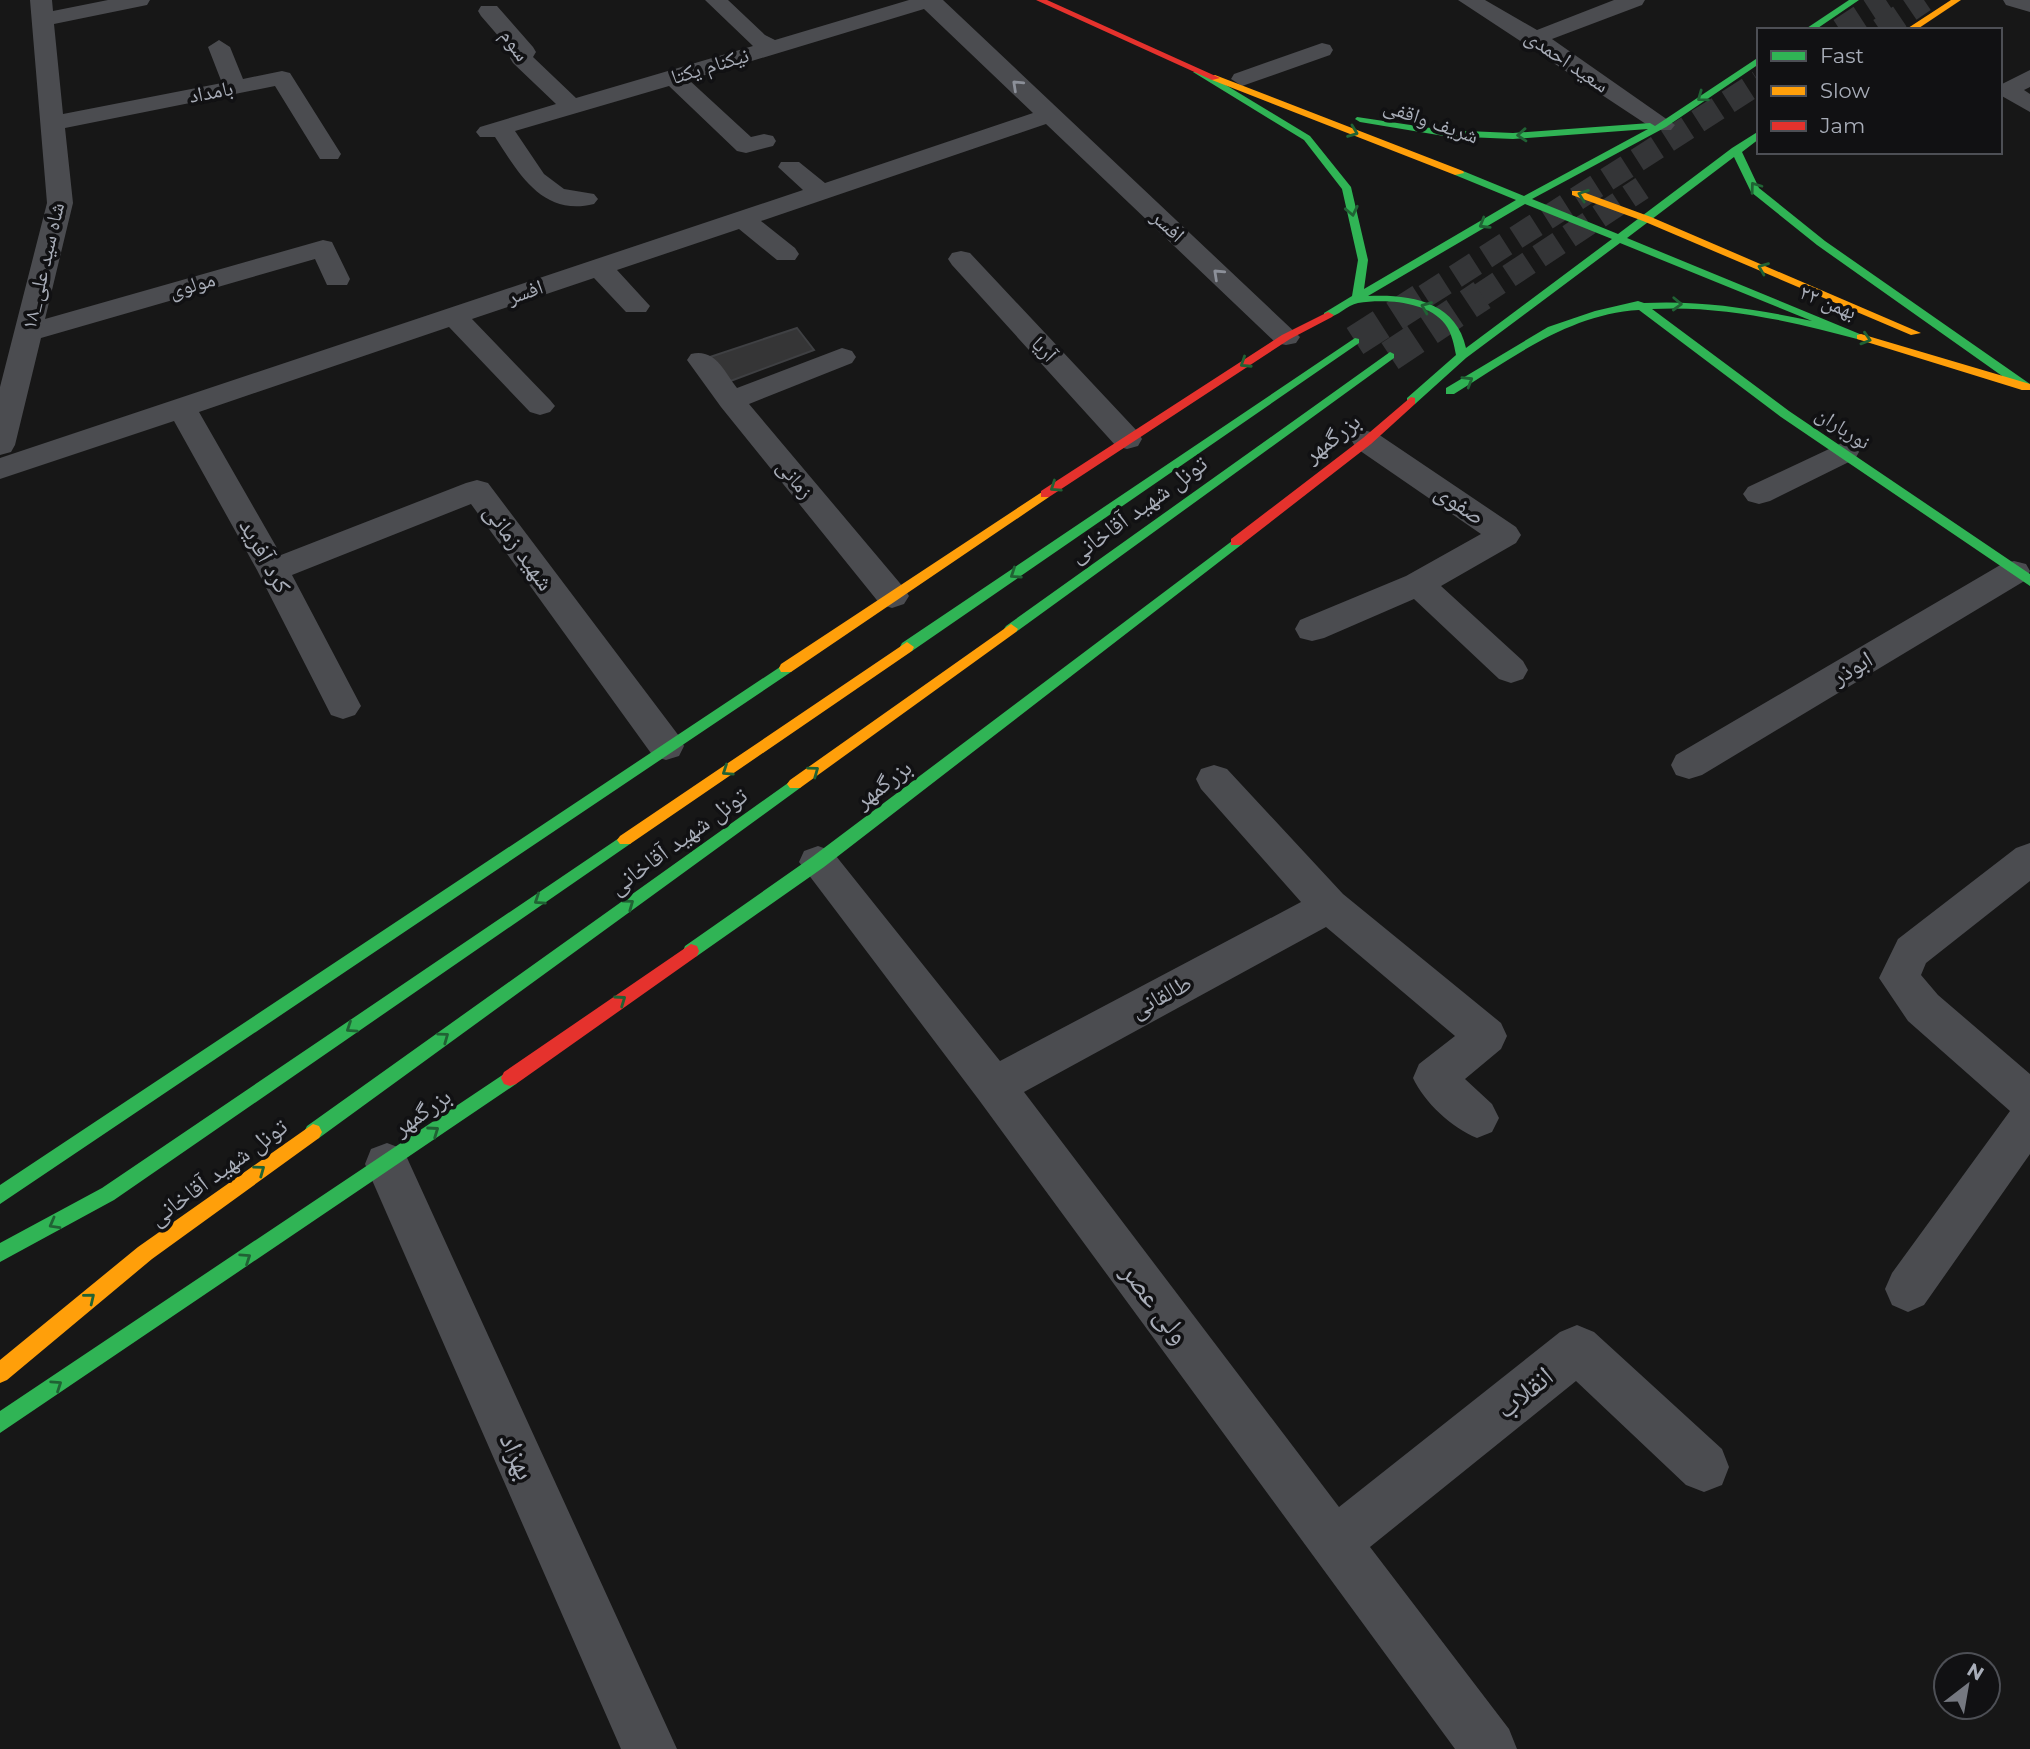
<svg xmlns="http://www.w3.org/2000/svg" width="2030" height="1749" font-family="Montserrat,'Noto Naskh Arabic',sans-serif">
<rect width="100%" height="100%" fill="#171717"/>
<!-- building -->
<path fill="#353536" stroke="#3f4043" stroke-width="2" d="M797,328L814,350L725,383L701,360Z"/>
<g fill="none" stroke-linecap="round" stroke-linejoin="round">
<!-- primary-tunnel-far1 -->
<path stroke="#343537" stroke-width="24" stroke-dasharray="24 12" stroke-linecap="butt" d="M1840,30L1886,0
M1880,30L1924,0
M1425,296L1759,82
M1479,296L1642,188"/>
<!-- primary-tunnel -->
<path stroke="#343537" stroke-width="31" stroke-dasharray="31 16" stroke-linecap="butt" d="M1355,341L1427,295
M1390,356L1482,295"/>
<!-- street -->
<path fill="#4b4c50" fill-rule="evenodd" d="M30,0H52L53,11L108,0H150L147,5L54,24L63,114L222,83L208,47L219,40L230,47L243,79L282,71L290,73L341,154L338,159H320L275,86L65,128L73,203L45,319L323,240L332,242L350,279L347,285H327L315,259L41,338L15,445L11,452L0,455V387L47,203Z
M705,0H728L765,35L775,40L909,0H943L1300,337L1296,343L1286,345L1276,343L1046,124L761,221L795,248L799,254L795,260H777L739,229L617,270L650,306L646,312H626L594,278L472,319L550,400L555,406L550,412L540,415L530,412L449,327L199,412L281,555L466,483L477,480L488,483L679,736L684,746L679,756L666,760L653,756L471,504L292,575L361,706L355,715L343,719L331,715L257,570L174,421L0,479V458L803,190L778,167L781,162H799L825,183L1033,113L924,9L689,80L751,137L764,134L773,136L776,141L773,146L746,153L737,151L669,86L515,131L544,174L564,189L594,194L598,199L594,204C543,217 519,174 495,137H480L476,132L480,127L556,104L513,63L510,58L513,53L481,16L478,11L481,6H497L533,47L536,52L533,57L576,98L753,46Z
M1458,0H1485L1537,30L1614,0H1645L1642,5L1552,39L1675,125L1671,130H1655Z
M2003,0H2030V12L2006,5Z
M1322,43L1330,45L1333,50L1330,55L1242,86L1231,79L1234,74Z
M2030,70V87L2024,90L2030,94V112L2000,95V85Z
M961,251L970,253L1138,432L1142,439L1138,446L1127,449L1116,446L952,265L948,259L952,253Z
M842,348L852,351L856,357L852,363L749,404L904,588L909,596L904,604L892,608L880,604L721,407L687,360L691,354C715,348 724,371 737,388Z
M1367,431L1378,434L1516,527L1521,535L1516,543L1441,586L1523,661L1528,670L1523,679L1511,683L1499,679L1414,599L1324,638L1312,641L1300,638L1295,629L1300,620L1406,576L1481,534L1356,448L1352,441L1356,434Z
M1844,442L1855,445L1859,452L1855,459L1770,501L1759,504L1748,501L1743,494L1748,487Z
M2014,561L2026,564L2030,571L2026,580L1702,775L1689,779L1676,775L1671,765L1676,755L2002,564Z
M1214,765L1227,769L1343,894L1501,1023L1507,1036L1501,1049L1465,1079L1492,1104L1499,1118L1492,1132L1477,1138C1452,1128 1424,1102 1413,1078L1419,1064L1455,1036L1326,927L1024,1092L1339,1507L1560,1332L1577,1325L1594,1332L1722,1449L1729,1467L1722,1485L1704,1492L1686,1485L1576,1381L1370,1547L1509,1729L1517,1749H1455L979,1100L799,862L804,851L818,846L832,851L1000,1061L1301,902L1201,789L1196,779L1201,769Z
M2030,843V881L1926,963L1921,975L1938,995L2030,1074V1154L1924,1305L1908,1312L1892,1305L1885,1289L1892,1273L2010,1111L1908,1021L1879,978L1898,939L2016,848Z
M387,1143L403,1149L677,1749H621L365,1164L371,1149Z"/>
<!-- fast -->
<path fill="#30b455" fill-rule="evenodd" d="M1849,0H1859L1815,30H1804Z
M1759,57V64L1666,127L1532,199L1618,234L1732,148L1759,131V139L1742,152L1759,188L1825,241L2030,384V390H2022L1817,245L1751,192L1734,157L1627,238L1867,337L1861,340C1795,322 1722,305 1652,309L1789,411L2030,574V586L1781,417L1639,310C1569,314 1512,358 1454,394H1446V388L1548,327L1595,311L1638,301L1644,303C1701,300 1756,309 1812,321L1620,243L1466,358L1415,404H1407V398L1456,355C1454,345 1452,333 1445,324C1427,301 1385,299 1358,303C1346,305 1337,319 1324,317V313L1352,296L1358,260L1342,189L1304,140L1193,72L1201,70L1310,136L1351,187L1368,260L1364,289L1516,200L1455,175V171H1463L1524,196L1648,129L1513,139L1444,136L1360,122L1355,119L1357,117L1444,130L1513,133L1650,123L1655,126ZM1525,204L1612,239L1466,348C1456,301 1409,294 1368,296Z
M1355,338L1359,339V343L912,651H902L900,647L902,643Z
M1390,352L1394,354V358L1016,632H1006L1004,629L1006,626Z
M1236,538L1243,542L1241,545L824,867L697,956L691,958L685,956L683,951L685,946L812,857Z
M786,663L793,668L791,672L0,1204V1185Z
M795,778L800,780L803,784L800,788L319,1138L313,1140L307,1138L304,1132L307,1126Z
M625,834L630,836L633,840L630,844L114,1200L0,1262V1243L102,1188Z
M510,1070L516,1072L519,1078L516,1084L0,1433V1411Z"/>
<!-- slow -->
<path fill="#ff9f0a" fill-rule="evenodd" d="M1951,0H1961L1916,30H1905Z
M1215,75L1463,171L1464,173L1455,175L1212,80V76Z
M1572,191H1580L1651,217L1921,333L1911,335L1643,221L1572,195Z
M1861,334L2030,384V390H2022L1857,339V335Z
M1045,490L1049,491V497L791,672H781L779,668L781,664Z
M1011,624L1018,629L1016,632L800,788H790L787,784L790,780Z
M907,642L914,647L912,651L630,844H620L617,840L620,836Z
M313,1124L319,1126L322,1132L319,1138L152,1259L7,1380L0,1383V1360L138,1247Z"/>
<!-- jam -->
<path fill="#e5322d" fill-rule="evenodd" d="M1036,0H1047L1220,78L1212,80Z
M1328,312L1334,315L1332,317L1290,339L1049,497H1041V491L1282,335Z
M1411,397L1415,398V404L1371,444L1241,545H1231V539L1363,438Z
M691,944L697,946L699,951L697,956L516,1084L510,1086L504,1084L501,1078L504,1072Z"/>
</g>
<!-- one-way arrows -->
<defs><path id="oneway-chevron" d="M-2-3.5L2.5 0L-2 3.5" fill="none" stroke-width="1.6" stroke-linecap="round" stroke-linejoin="round" transform="scale(1.75)"/></defs>
<g stroke="#8c9099">
<use href="#oneway-chevron" transform="translate(1017 85) rotate(-137)"/>
<use href="#oneway-chevron" transform="translate(1218 274) rotate(-137)"/>
</g>
<g stroke="#206234">
<use href="#oneway-chevron" transform="translate(1702 97) rotate(144)"/>
<use href="#oneway-chevron" transform="translate(1353 132) rotate(21)"/>
<use href="#oneway-chevron" transform="translate(1522 135) rotate(176)"/>
<use href="#oneway-chevron" transform="translate(1755 187) rotate(-126)"/>
<use href="#oneway-chevron" transform="translate(1583 195) rotate(-160)"/>
<use href="#oneway-chevron" transform="translate(1352 211) rotate(78)"/>
<use href="#oneway-chevron" transform="translate(1484 224) rotate(149)"/>
<use href="#oneway-chevron" transform="translate(1763 268) rotate(-158)"/>
<use href="#oneway-chevron" transform="translate(1677 304) rotate(2)"/>
<use href="#oneway-chevron" transform="translate(1426 307) rotate(-158)"/>
<use href="#oneway-chevron" transform="translate(1866 339) rotate(17)"/>
<use href="#oneway-chevron" transform="translate(1245 363) rotate(147)"/>
<use href="#oneway-chevron" transform="translate(1468 381) rotate(-31)"/>
<use href="#oneway-chevron" transform="translate(1055 487) rotate(146)"/>
<use href="#oneway-chevron" transform="translate(1015 574) rotate(146)"/>
<use href="#oneway-chevron" transform="translate(727 771) rotate(146)"/>
<use href="#oneway-chevron" transform="translate(814 771) rotate(-36)"/>
<use href="#oneway-chevron" transform="translate(539 900) rotate(146)"/>
<use href="#oneway-chevron" transform="translate(629 904) rotate(-36)"/>
<use href="#oneway-chevron" transform="translate(621 1000) rotate(-35)"/>
<use href="#oneway-chevron" transform="translate(351 1028) rotate(146)"/>
<use href="#oneway-chevron" transform="translate(444 1037) rotate(-36)"/>
<use href="#oneway-chevron" transform="translate(434 1131) rotate(-35)"/>
<use href="#oneway-chevron" transform="translate(260 1170) rotate(-36)"/>
<use href="#oneway-chevron" transform="translate(54 1224) rotate(151)"/>
<use href="#oneway-chevron" transform="translate(246 1258) rotate(-34)"/>
<use href="#oneway-chevron" transform="translate(90 1298) rotate(-39)"/>
<use href="#oneway-chevron" transform="translate(57 1385) rotate(-34)"/>
</g>
<g text-anchor="middle" stroke-width="7" stroke-linejoin="round" paint-order="stroke">
<!-- far-street labels -->
<g font-size="21" fill="#a8adb8" stroke="#111113">
<text transform="translate(515 45) rotate(55)" y="7">سوم</text>
<text transform="translate(1567 61) rotate(34)" y="7">سعید احمدی</text>
<text transform="translate(710 66) rotate(-17)" y="7">نیکنام یکتا</text>
<text transform="translate(211 92) rotate(-11)" y="7">بامداد</text>
<text transform="translate(1431 121) rotate(19)" y="7">شریف واقفی</text>
<text transform="translate(1168 226) rotate(43)" y="7">افسر</text>
<text transform="translate(43 266) rotate(-77)" y="7">۱۸_شاه سید علی</text>
<text transform="translate(192 285) rotate(-16)" y="7">مولوی</text>
<text transform="translate(525 292) rotate(-19)" y="7">افسر</text>
<text transform="translate(1828 302) rotate(22)" y="7">۲۲ بهمن</text>
<text transform="translate(1044 349) rotate(47)" y="7">آریا</text>
<text transform="translate(1843 428) rotate(33)" y="7">نورباران</text>
<text transform="translate(795 479) rotate(50)" y="7">زمانی</text>
</g>
<!-- street labels -->
<g font-size="24" fill="#a8adb8" stroke="#111113">
<text transform="translate(1332 438) rotate(-38)" y="8">بزرگمهر</text>
<text transform="translate(1460 504) rotate(34)" y="8">صفوی</text>
<text transform="translate(1138 509) rotate(-36)" y="8">تونل شهید آقاخانی</text>
<text transform="translate(519 547) rotate(54)" y="8">شهید زمانی</text>
<text transform="translate(265 556) rotate(61)" y="8">کرد آفرید</text>
<text transform="translate(1852 668) rotate(-31)" y="8">ابوذر</text>
<text transform="translate(883 784) rotate(-37)" y="8">بزرگمهر</text>
<text transform="translate(678 841) rotate(-36)" y="8">تونل شهید آقاخانی</text>
<text transform="translate(1161 996) rotate(-28)" y="8">طالقانی</text>
<text transform="translate(422 1112) rotate(-35)" y="8">بزرگمهر</text>
<text transform="translate(218 1172) rotate(-36)" y="8">تونل شهید آقاخانی</text>
</g>
<!-- near-street labels -->
<g font-size="28" fill="#a8adb8" stroke="#111113">
<text transform="translate(1156 1303) rotate(53)" y="10">ولی عصر</text>
<text transform="translate(1524 1392) rotate(-39)" y="10">انقلاب</text>
<text transform="translate(518 1456) rotate(66)" y="10">بهزاد</text>
</g>
</g>
<!-- legend -->
<rect x="1757" y="28" width="245" height="126" fill="#111113" stroke="#4d4f55" stroke-width="2"/>
<rect x="1771" y="51" width="35" height="10" fill="#30b455" stroke="#4d4f55" stroke-width="2"/>
<text x="1820" y="63" font-size="21" fill="#a8adb8">Fast</text>
<rect x="1771" y="86" width="35" height="10" fill="#ff9f0a" stroke="#4d4f55" stroke-width="2"/>
<text x="1820" y="98" font-size="21" fill="#a8adb8">Slow</text>
<rect x="1771" y="121" width="35" height="10" fill="#e5322d" stroke="#4d4f55" stroke-width="2"/>
<text x="1820" y="133" font-size="21" fill="#a8adb8">Jam</text>
<!-- north arrow -->
<g transform="translate(1967 1686) rotate(31)"><circle r="33" fill="#111113" stroke="#4d4f55" stroke-width="2"/>
<path d="M0-5L12 26L0 18L-12 26Z" fill="#757880"/>
<text y="-10" font-size="19" font-weight="bold" text-anchor="middle" fill="#a8adb8">N</text>
</g>
</svg>
